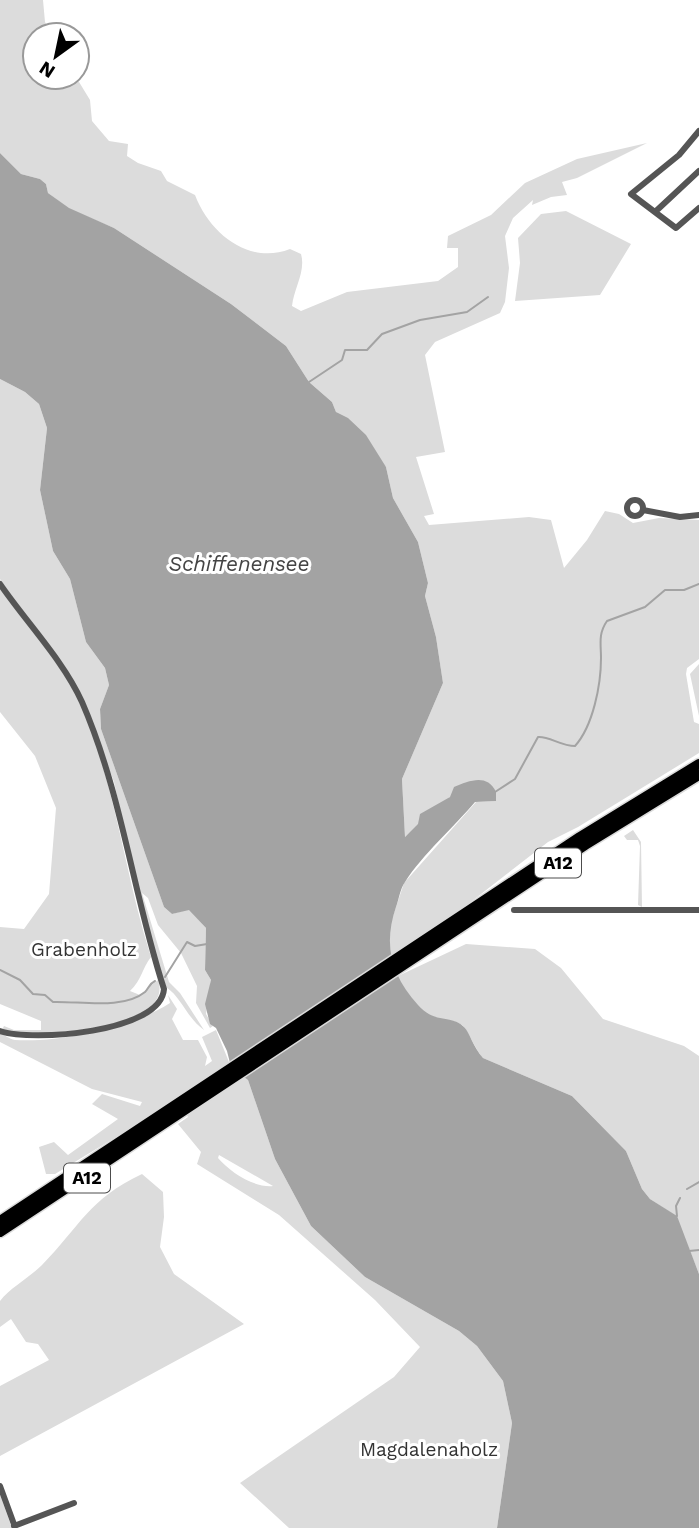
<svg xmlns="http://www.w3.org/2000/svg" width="699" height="1528" font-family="'Work Sans',sans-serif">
<rect width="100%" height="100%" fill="#fff"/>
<!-- green -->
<path fill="#dcdcdc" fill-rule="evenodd" d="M0,0H43L45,22L52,35H35V77H76L90,100L92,121L109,141L128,144L127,156L138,163L161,171L167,181L195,195C210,234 249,265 290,249L301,254C306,271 294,288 292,306L301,311L347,292L438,281L458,267V248H447L448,236L491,215L525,183L577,159L647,143L577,178L562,182L567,195L551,197L532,205L533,200L513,218L505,236L509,268L505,302L500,313L435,342L425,355L445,452L416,457L434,514L424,516L429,525L529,517L551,520L564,568L587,540L605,511L619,514L633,523L659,518L699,520V659L687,668L686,674L694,722L699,724V753L578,827L548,842L463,908L390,957L389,928L404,883L476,802L496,801L450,797L405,837L402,779L443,683L436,637L425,596L428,583L418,542L393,498L386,467L336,412L332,402L309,382L286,346L231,304L114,228L69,209L48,193L46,184L40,179L21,174L0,153Z
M566,211L631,244L600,295L515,301L520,263L518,238L541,214Z
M0,379L25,392L39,404L47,428L40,490L53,551L70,579L86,642L105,668L109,685L100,709L101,729L164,907L172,914L189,909L206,928L205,970L211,980L206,1014L213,1026L210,1028L196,1003L197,986L181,953L158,925L148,898L142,893L169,982L180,993L204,1030C187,1018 182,998 166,987L143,913L114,782L84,702L0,579Z
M0,588C24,622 63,666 80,703C116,784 124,873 151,957C142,968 142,980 130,991L140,995L158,980C176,1031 32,1038 2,1030L4,1026L14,1030H41V1021L0,1004V927L24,929L49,894L56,808L35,756L0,712Z
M699,664V716L690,674Z
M633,830L641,842L642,907L638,905L640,846L638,840H627L624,836Z
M466,944L535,949L561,968L603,1019L684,1046L699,1056V1274L676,1216L650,1199L642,1189L626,1151L572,1096L483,1058C475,1049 468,1030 462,1025C452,1018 445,1023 435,1019C419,1013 406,990 396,977Z
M168,995L177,1009L172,1019L183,1040H198L207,1057L205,1066L212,1061L202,1037L216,1030L229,1062L248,1080L275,1159L311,1226L365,1277L459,1331L477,1346L503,1381L512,1423L497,1528H289L240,1483L394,1377L420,1347L375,1300L279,1215L197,1164L201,1152L178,1124L188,1117L177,1100L55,1174H46L39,1147L54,1142L68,1155L118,1119L92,1104L102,1094L140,1106L142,1102L92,1089L0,1042V1033C5,1035 9,1039 15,1040C58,1043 134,1027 170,1003ZM219,1155L273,1186C254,1188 230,1172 218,1158Z
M142,1174L163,1192L164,1217L160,1247L174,1274L244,1324L0,1456V1386L49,1360L38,1344L26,1342L11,1319L0,1327V1301C11,1287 29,1278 42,1265C80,1226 89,1199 142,1174Z
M0,1495L12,1528H0Z"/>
<!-- water -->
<path fill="#a3a3a3" d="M0,153L21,174L40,179L46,184L48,193L69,208L114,228L231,304L286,346L309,382L332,402L336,412L348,418L366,435L386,467L393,498L418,542L428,583L425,596L436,637L443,683L402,779L405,837L418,824L420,814L450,797L454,787C469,781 487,773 496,792V801L475,802C454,827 422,855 405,882C400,889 399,899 396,907C383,945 391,975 418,1005C436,1025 451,1014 464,1027C470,1033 473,1047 483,1058L572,1096L626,1151L642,1189L650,1199L677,1216L699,1274V1528H497L512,1423L503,1381L477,1346L459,1331L365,1277L311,1226L275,1159L248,1080L231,1067L227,1051L216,1028L210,1024L205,1004L211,980L205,970L206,928L189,910L172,914L164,907L101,729L100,709L109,685L105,668L86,642L70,579L53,551L40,490L47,428L39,404L25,392L0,379Z"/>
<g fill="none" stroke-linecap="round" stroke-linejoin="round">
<!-- stream -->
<path stroke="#a3a3a3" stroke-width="2" d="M309,382L342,360L345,350H367L382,334L420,320L467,312L488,297
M495,792L515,779L538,737C549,736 561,746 575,746C593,726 601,685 601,658C601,644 598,634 607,621L645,607L665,590H684L699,584
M0,970L20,980L33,994L45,995L53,1002C80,1001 123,1010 145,992C149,988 149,984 155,981
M165,977L187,942L195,946L207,944
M687,1189L699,1182
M677,1216L676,1206L680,1198
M689,1251L699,1250"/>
<defs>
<path id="highway" d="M0,1221L580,837L699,764
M0,1232L585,845L699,775"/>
</defs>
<!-- highway casing -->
<use href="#highway" stroke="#dbdbdb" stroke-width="13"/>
<!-- street -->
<path stroke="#555" stroke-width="6" d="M699,131L679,155L631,194L676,228L699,208
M655,212L699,171
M627 508a8 8 0 1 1 16 0a8 8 0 1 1-16 0Z
M643,510L680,517L699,515
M0,584C26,622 63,660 82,702C122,794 133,894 164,989C161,1033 31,1042 0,1031
M514,910H699
M0,1486L15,1527
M14,1526L74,1503"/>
<!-- highway -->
<use href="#highway" stroke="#000" stroke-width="10"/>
</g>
<g text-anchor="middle" stroke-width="6" stroke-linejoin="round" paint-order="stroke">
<!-- shield labels -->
<g fill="#fff" stroke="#4c4c4c" stroke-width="2">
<rect x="535" y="848.5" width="46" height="29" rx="5"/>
<rect x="64" y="1163.5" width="46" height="29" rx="5"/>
</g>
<g font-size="18" font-weight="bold" fill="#000">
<text x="558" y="869">A12</text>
<text x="87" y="1184">A12</text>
</g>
<!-- park labels -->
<g font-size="19" fill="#333" stroke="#fff">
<text x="84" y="956">Grabenholz</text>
<text x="429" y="1456">Magdalenaholz</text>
</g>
<!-- water labels -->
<g font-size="21" font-style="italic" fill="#444" stroke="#fff">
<text x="239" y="571">Schiffenensee</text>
</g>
</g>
<!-- north arrow -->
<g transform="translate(56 56) rotate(213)"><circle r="33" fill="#ffffff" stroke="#999999" stroke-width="2"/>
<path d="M0-5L12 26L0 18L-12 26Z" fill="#000000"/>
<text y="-10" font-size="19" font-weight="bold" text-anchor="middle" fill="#000000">N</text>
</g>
</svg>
